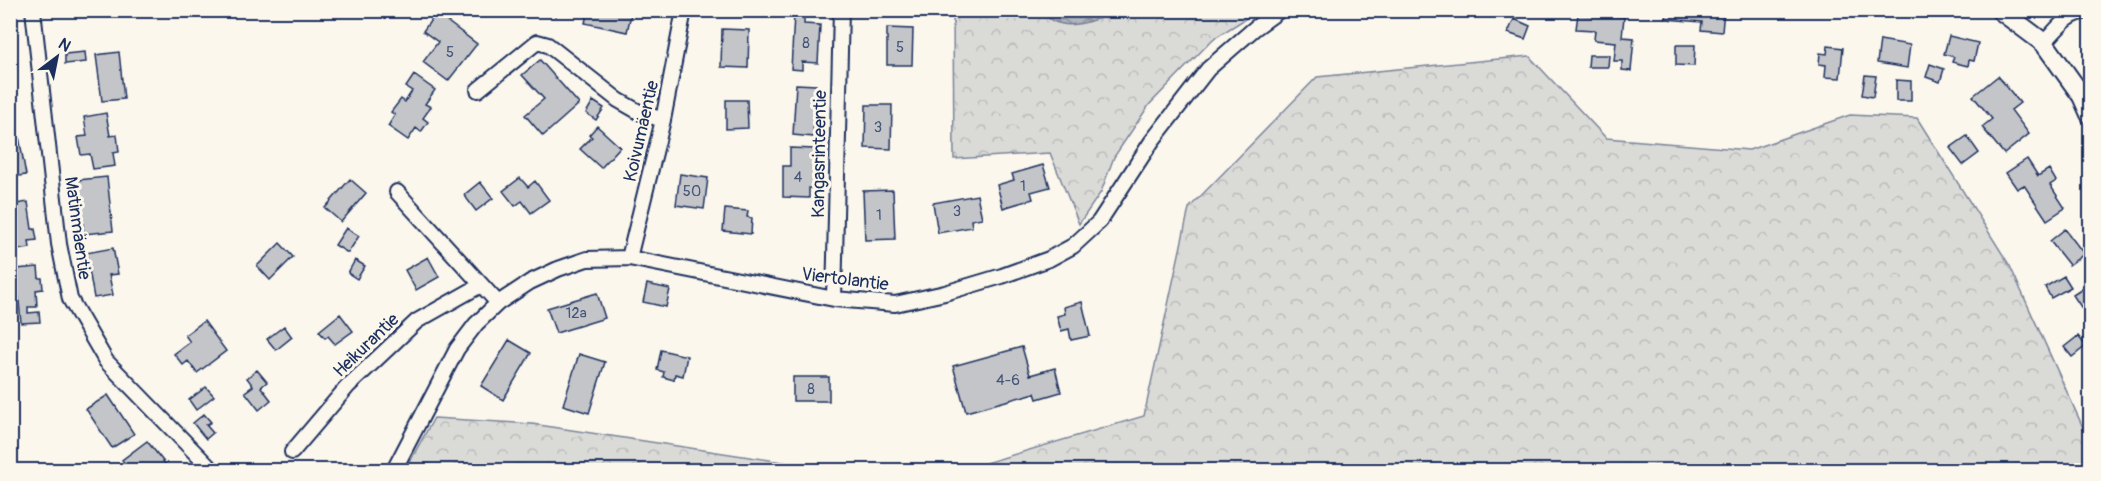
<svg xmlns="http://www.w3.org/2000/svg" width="2101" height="481" font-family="Pangolin,sans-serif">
<defs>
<pattern id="forest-crowns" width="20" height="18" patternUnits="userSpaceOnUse" patternTransform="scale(1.5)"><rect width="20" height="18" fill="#dadad7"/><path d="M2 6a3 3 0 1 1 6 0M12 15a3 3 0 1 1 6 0" fill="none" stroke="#babbbb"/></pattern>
<pattern id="water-waves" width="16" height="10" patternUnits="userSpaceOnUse" patternTransform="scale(1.5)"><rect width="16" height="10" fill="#afb3bb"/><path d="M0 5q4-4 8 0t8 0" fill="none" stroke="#8e929b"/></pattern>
</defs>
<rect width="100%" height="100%" fill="#fbf7ec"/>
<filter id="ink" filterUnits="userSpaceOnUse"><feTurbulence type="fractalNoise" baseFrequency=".0167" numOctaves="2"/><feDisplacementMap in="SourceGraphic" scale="12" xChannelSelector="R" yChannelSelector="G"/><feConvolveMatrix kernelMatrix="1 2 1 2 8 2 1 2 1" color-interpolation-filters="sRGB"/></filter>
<g filter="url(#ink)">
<!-- forest -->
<path fill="url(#forest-crowns)" stroke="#7a849a" stroke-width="1.5" d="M953,11H1258L1213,39L1149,105L1114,157L1101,192L1079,224L1050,153L954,159Z
M1529,56L1606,138L1749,150L1850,115L1917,118L2010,266L2090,443V470H962L1144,416L1189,208L1317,77Z
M434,418L532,424L835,470H405Z"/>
<!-- water -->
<path fill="url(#water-waves)" stroke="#747e96" stroke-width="1.5" d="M1041,11H1117C1093,21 1061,36 1041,11Z"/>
<!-- building -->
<path fill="#c3c5c9" stroke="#1b2f5e" stroke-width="1.5" d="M102,10H115V16L102,17Z
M544,10H558L556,16Z
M588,10H616L631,14L627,32L585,23Z
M1667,10H1724L1722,32L1701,30L1702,22L1666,19Z
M436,13L477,44L448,81L423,62L438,42L423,31Z
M1578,14L1624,17L1622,37L1634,38L1631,71L1622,70V61H1614L1616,42L1594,40L1595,30L1576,29Z
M794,15H804V24L820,25L818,63L802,62V70L791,69Z
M1514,19L1530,26L1525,39L1508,33Z
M887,28L913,29L912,65H887Z
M722,29L749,30L748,68L721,67Z
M1949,36L1978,43L1974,61L1969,60L1968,66L1952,62L1954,57L1944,54Z
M1880,40L1910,45L1907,68L1877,63Z
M1676,45H1695L1694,66L1676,65Z
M1828,46L1843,48L1840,78L1825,77L1826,65L1819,64L1820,53L1827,54Z
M85,52L86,62L65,64V54Z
M119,52L124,99L102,101L96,55Z
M1589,55H1609L1608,67H1588Z
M540,60L579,104L543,136L525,115L544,99L522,75Z
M1930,64L1944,69L1940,82L1926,77Z
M10,73L15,116H10Z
M414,75L435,90L425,104L431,107L423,118L428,122L421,132L416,128L408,140L388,126L395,115L391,112L401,99L405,102L412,91L406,87Z
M1865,75L1876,76L1873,97L1862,95Z
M1998,76L2020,103L2011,110L2029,134L2004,154L1982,127L1992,119L1973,96Z
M1896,80L1911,81V101H1896Z
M796,84L816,85L813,137L793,135Z
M726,100H747L748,128L726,129Z
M593,101L604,108L596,120L586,113Z
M866,105H892L891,149L865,148Z
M106,113L110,136L117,135L119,152L113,153L115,166L93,169L90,154L81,155L78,137L87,136L84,117Z
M597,126L620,147L601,168L580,149L592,137L589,135Z
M18,131L26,175L10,177V132Z
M1967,136L1979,153L1963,165L1950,148Z
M790,148L814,149V188H809V198L783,197V166H790Z
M2027,159L2038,176L2049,169L2056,181L2050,185L2065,208L2047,220L2024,185L2017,189L2006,173Z
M1043,165L1050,187L1031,192L1033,199L1003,208L997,185L1014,180L1012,174Z
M680,174L708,178L704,209L676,205Z
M107,177L113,231L84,234L78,180Z
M520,178L528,187L535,181L549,200L531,213L522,201L515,206L503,191Z
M350,179L366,193L341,222L325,208Z
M480,182L493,198L476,211L464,195Z
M893,190L895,239L865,240L863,191Z
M977,195L982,218L971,220L972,227L938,233L933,203Z
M28,202L32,229H35L37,240L29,241L30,248L10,251V205Z
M725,209L748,211L747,217L752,218L751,234L723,231Z
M346,228L359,236L348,253L335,245Z
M2065,229L2084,254L2069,265L2050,241Z
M280,243L293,257L270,280L257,266Z
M113,248L118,274L109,275L113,295L94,298L86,253Z
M428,257L439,277L416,290L405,270Z
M355,260L365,266L357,279L348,273Z
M38,267L39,278H42L43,289L36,290L37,307H28V313L39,312L40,322L21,323L16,269Z
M2064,276L2071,287L2051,298L2045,287Z
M647,284L670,289L666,307L643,302Z
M2090,284V318L2089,319L2073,295Z
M597,293L605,318L556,333L547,308Z
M1082,302L1090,336L1071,340L1069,329L1061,331L1057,316L1065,314L1064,307Z
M340,314L353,331L335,344L328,336L325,338L319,331Z
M204,321L226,351L197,373L188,361L183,365L174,354L190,342L185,335Z
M284,326L292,337L276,350L267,339Z
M2078,336L2086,346L2072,357L2064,347Z
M509,340L531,353L503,400L481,386Z
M1022,347L1030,375L1055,368L1061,392L1037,399L1035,393L966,412L953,366Z
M661,350L687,356L683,376L675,374L674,380L663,377L664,372L657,370Z
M579,354L605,362L589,413L563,405Z
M257,370L267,382L261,387L271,400L259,410L245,392L253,386L247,378Z
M793,377H829V401H793Z
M206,387L214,396L196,410L189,400Z
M108,395L134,434L112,448L86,409Z
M204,414L211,422L206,425L213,433L206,439L193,423Z
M147,441L170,470H130L122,460Z"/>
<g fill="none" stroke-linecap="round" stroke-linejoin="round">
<defs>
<path id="street" d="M33,10L59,244L70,299L106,361L212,470
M2044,43C2058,28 2068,12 2090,11
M478,90L537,42L548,45L618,100L639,112L663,120
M397,192L498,303
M629,258L663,120L684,10
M834,299L841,10
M292,452L348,386L417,321L481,285
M394,470L457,349L476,324L498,303L530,282L558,269L587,259L629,258L834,299L895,304L945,293L1002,276L1049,259L1073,246L1099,222L1152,141L1208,69L1255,28L1280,10"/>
<path id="secondary" d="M2000,10L2044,43L2082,96L2090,114"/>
</defs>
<!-- street casing -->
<use href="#street" stroke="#1b2f5e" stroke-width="18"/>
<!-- secondary casing -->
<use href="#secondary" stroke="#1b2f5e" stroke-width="22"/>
<!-- street -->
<use href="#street" stroke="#fbf7ec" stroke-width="14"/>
<!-- secondary -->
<use href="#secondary" stroke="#fbf7ec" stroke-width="18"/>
</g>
</g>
<g text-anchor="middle" stroke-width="6" stroke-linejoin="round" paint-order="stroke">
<!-- number labels -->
<g font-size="15" fill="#455479">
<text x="806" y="48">8</text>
<text x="900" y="52">5</text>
<text x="450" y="57">5</text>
<text x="878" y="132">3</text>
<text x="798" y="182">4</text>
<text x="1023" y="191">1</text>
<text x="692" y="196">50</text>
<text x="957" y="216">3</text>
<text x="879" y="220">1</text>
<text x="576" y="318">12a</text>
<text x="1008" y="385">4-6</text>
<text x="811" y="394">8</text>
</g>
<!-- street labels -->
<g font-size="18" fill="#1b2f5e" stroke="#fbf7ec">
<text transform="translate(641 131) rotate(-77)" y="6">Koivumäentie</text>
<text transform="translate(819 154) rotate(-89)" y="6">Kangasrinteentie</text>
<text transform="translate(78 228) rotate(82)" y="6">Matinmäentie</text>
<text transform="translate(845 279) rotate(7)" y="6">Viertolantie</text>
<text transform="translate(366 345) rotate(-44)" y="6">Heikurantie</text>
</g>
</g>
<!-- margin -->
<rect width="2101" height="481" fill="none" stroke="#fbf7ec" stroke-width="36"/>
<rect x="18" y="18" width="2065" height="445" fill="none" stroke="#1b2f5e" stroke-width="2" filter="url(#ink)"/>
<!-- north arrow -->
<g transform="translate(57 57) rotate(32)" stroke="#fbf7ec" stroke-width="4.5" paint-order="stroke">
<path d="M0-4.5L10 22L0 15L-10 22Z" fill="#1b2f5e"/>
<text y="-9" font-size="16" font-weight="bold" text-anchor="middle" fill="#1b2f5e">N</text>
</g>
</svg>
